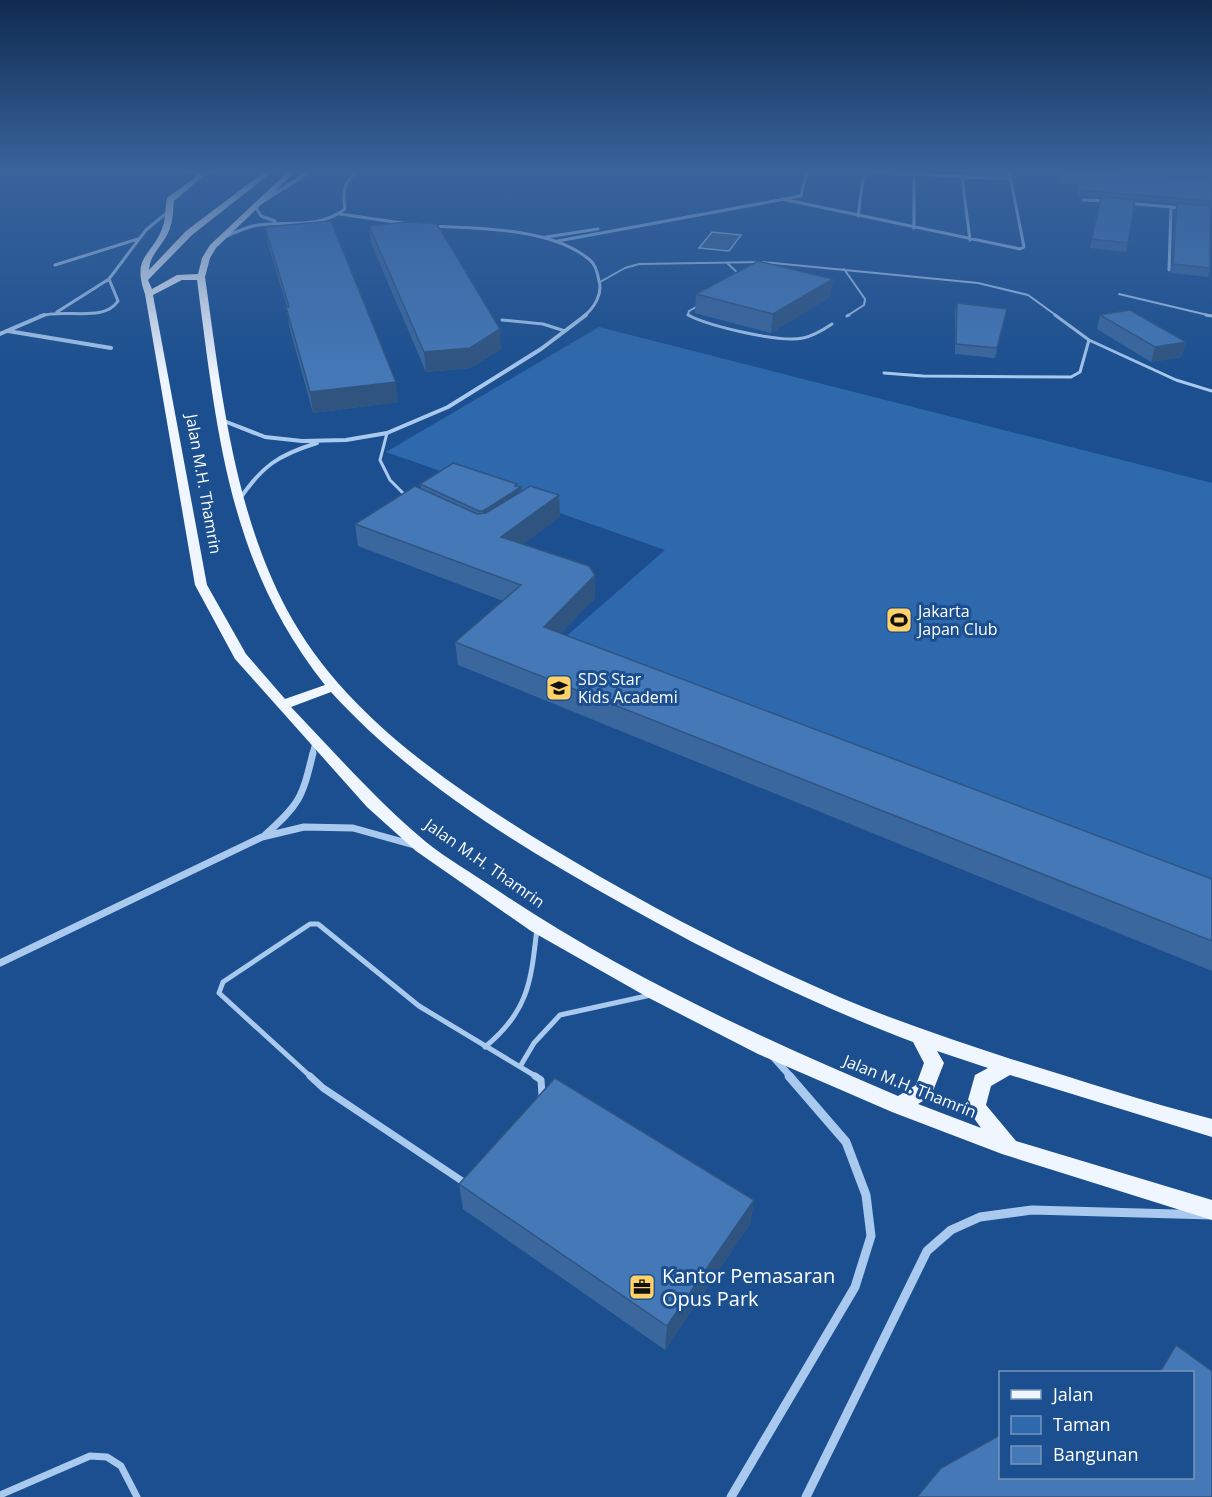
<svg xmlns="http://www.w3.org/2000/svg" width="1212" height="1497" font-family="'Open Sans',sans-serif">
<rect width="100%" height="100%" fill="#1b4f8f"/>
<!-- green -->
<path fill="#2e69ad" d="M599,327L1212,483V902L555,646L665,550L386,452Z"/>
<!-- water -->
<path fill="#3c6290" stroke="#9cc4f0" stroke-width="1.5" d="M712,232L741,235L729,251L699,248Z"/>
<g fill="none" stroke-linecap="round" stroke-linejoin="round">
<!-- lane-far3 -->
<path stroke="#a9c9ee" stroke-width="2" d="M727,263L740,275
M844,269L865,299L864,305L847,316
M600,282L625,268L639,264L763,262L978,283L1028,295L1057,316
M1119,294L1212,316
M691,316L688,315L689,311L698,306"/>
<!-- lane-far2 -->
<path stroke="#a9c9ee" stroke-width="3" d="M688,315C709,326 779,343 803,338C813,336 823,330 832,324
M1055,315L1089,340L1176,380L1212,391
M1206,315L1212,316
M847,316L849,315
M502,320L543,324L565,331
M884,373L923,376L1071,377L1080,372L1089,340
M387,433L380,460L390,480L406,496"/>
<!-- lane-far1 -->
<path stroke="#a9c9ee" stroke-width="5" d="M485,1047C529,1011 531,981 537,928
M521,1065L534,1043L560,1015L651,995
M311,1077L219,993L223,982L310,924H318L419,1006L537,1077"/>
<!-- lane -->
<path stroke="#a9c9ee" stroke-width="7" d="M310,1076L323,1088L462,1181L471,1182L480,1177L538,1103L542,1095L541,1080L535,1076
M0,1495L90,1456L107,1457L121,1466L137,1497"/>
<!-- street-far4 -->
<path stroke="#a9c9ee" stroke-width="3" d="M818,169L1011,179
M914,174V228
M962,177L970,240
M782,199L1020,249L1024,247L1009,171
M1083,200L1107,201
M1126,203L1182,208
M255,206L261,216L275,221
M340,214L409,224
M858,216L864,172
M431,226C480,229 551,227 590,260C595,264 598,275 599,281C603,294 594,308 584,316
M546,237L598,229
M223,238C235,232 246,227 258,225C289,221 319,229 345,209C342,190 344,181 360,169
M558,241L801,196L807,169
M55,265L138,239
M1169,270L1171,207
M57,312L109,279
M40,316C64,308 104,323 118,301L109,279L146,230L169,211"/>
<!-- street-far3 -->
<path stroke="#a9c9ee" stroke-width="4" d="M8,331L111,348
M0,334L44,315
M224,421L265,437L302,441L346,440L387,433L448,407L541,349L586,315
M239,500C262,466 278,455 317,443"/>
<!-- street-far2 -->
<path stroke="#a9c9ee" stroke-width="5" d="M312,754L315,742"/>
<!-- street-far1 -->
<path stroke="#a9c9ee" stroke-width="7" d="M265,835C300,804 302,798 313,753
M0,963L262,837L304,827L353,828L414,845
M774,1058L791,1077"/>
<!-- street -->
<path stroke="#a9c9ee" stroke-width="9" d="M731,1497L855,1287L871,1236L866,1195L846,1142L789,1076
M806,1497L927,1251L951,1230L980,1217L1032,1210L1212,1215"/>
<!-- secondary -->
<path fill="#d6e6fa" fill-rule="evenodd" d="M170,169L203,172L232,169L203,176Z
M310,169H317L257,207L252,206Z"/>
<!-- primary -->
<path fill="#f0f6ff" fill-rule="evenodd" d="M268,169H276L192,235L148,280L152,289L177,275L198,274L202,258L210,245L291,169H298L216,248L210,258L205,277C221,389 233,507 286,608C342,714 449,785 548,846C649,907 756,963 866,1008C914,1027 965,1044 1014,1060C1079,1080 1145,1102 1212,1119V1137L1010,1075L991,1086L986,1105L1016,1141L1212,1200V1220L1002,1154L892,1112L758,1054L649,998L531,931L416,851L367,807L235,659L195,585L145,294C131,255 153,256 163,226C166,217 165,207 167,198L201,173L206,174L174,201C173,213 173,224 167,235C160,248 150,255 149,270L186,231ZM182,280H197C217,429 227,562 325,685L285,699L246,654L207,585L153,295ZM331,692C412,781 517,845 621,903C715,956 812,1004 913,1042L924,1063L916,1085L898,1096C758,1037 620,973 494,888C472,873 447,859 426,842C377,801 335,753 291,707ZM937,1051L988,1068L975,1075L966,1107L981,1128L918,1104L931,1096L944,1063Z"/>
</g>
<!-- wall -->
<path fill="#3a679d" d="M1062,169L1212,180V207H1210V268L1208,277L1171,273L1175,212L1177,204L1135,200L1128,243L1126,252L1090,248L1101,198L1077,196L1079,185L1058,183Z
M1110,169H1212V178Z
M369,226L501,349L471,368L426,372L371,243Z
M265,227L398,402L313,413L289,326L287,307L268,244Z
M833,279L830,297L771,333L695,313L696,294Z
M957,303L1005,318L995,358L955,354V312Z
M1100,315L1186,342L1181,357L1151,362L1097,329Z
M420,484L517,486L521,492L559,495L560,517L523,544L595,598L561,633L1212,879V971L458,665L455,642L503,601L358,546L355,524L421,488Z
M459,1184L754,1200L750,1224L665,1350L463,1209Z"/>
<!-- shaded-wall -->
<path fill="#305480" d="M833,279L830,297L771,333L773,314Z
M500,329L501,349L471,368L426,372L424,352Z
M1186,342L1181,357L1151,362L1155,347Z
M396,382L398,402L313,413L310,392Z
M517,484V489L521,487L522,504L484,528L483,511Z
M559,495L560,517L502,560L501,537Z
M595,575V598L544,650V627Z
M754,1200L750,1224L665,1350L667,1326Z"/>
<!-- building -->
<path fill="#4478b7" stroke="#305480" stroke-width="1.5" d="M1062,169H1091L1212,180V201L1078,190L1080,179L1060,178Z
M1176,169H1212V172Z
M1101,197L1135,200L1128,243L1092,239Z
M1177,203L1210,206V268L1173,264Z
M331,221L396,382L310,392L286,307H289L265,227Z
M408,222L437,224L500,329L470,348L424,352L369,226Z
M758,261L833,279L773,314L696,294Z
M957,303L1007,309L997,348L956,344Z
M1130,310L1186,342L1155,347L1100,315Z
M453,463L517,484L515,486L521,487L483,511H479L420,484Z
M415,486L477,514L486,513L530,486L559,495L501,537L589,566L595,575L544,627L1212,879V941L455,642L521,585L355,524Z
M555,1078L754,1200L667,1326L459,1184Z
M1176,1345L1212,1371V1497H917L941,1468L1000,1435V1478H1192V1372H1160Z"/>
<!-- sky -->
<linearGradient id="sky" x2="0" y2="1"><stop stop-color="#0f2b4f"/><stop offset="0.45" stop-color="#39639b"/><stop offset="1" stop-color="#39639b" stop-opacity="0"/></linearGradient>
<rect width="1212" height="379" fill="url(#sky)"/>
<!-- icons -->
<defs>
<symbol id="stadium-square" viewBox="-11 -11 22 22"><rect x="-9" y="-9" width="18" height="18" rx="4" fill="#ffd166" stroke="#1b4f8f"/><path d="M0-5a6.5 5 0 1 0 0 10a6.5 5 0 1 0 0-10ZM-3.5-1.8h7v3.6h-7Z" fill="#111"/></symbol>
<symbol id="school-square" viewBox="-11 -11 22 22"><rect x="-9" y="-9" width="18" height="18" rx="4" fill="#ffd166" stroke="#1b4f8f"/><path d="M0-5L7-2L0 1L-7-2ZM-4 1L0 2.5L4 1V4Q0 6-4 4Z" fill="#111"/></symbol>
<symbol id="office-square" viewBox="-11 -11 22 22"><rect x="-9" y="-9" width="18" height="18" rx="4" fill="#ffd166" stroke="#1b4f8f"/><path d="M-6-3h4V-5.5h4V-3h4V5H-6ZM-1-4.5V-3h2v-1.5ZM-6 0V1H6V0Z" fill="#111"/></symbol>
</defs>
<g fill-rule="evenodd">
<use href="#stadium-square" x="884" y="605" width="30" height="30"/>
<use href="#school-square" x="544" y="673" width="30" height="30"/>
<use href="#office-square" x="627" y="1272" width="30" height="30"/>
</g>
<g text-anchor="middle" stroke-width="6" stroke-linejoin="round" paint-order="stroke">
<!-- street labels -->
<g font-size="16" fill="#fff" stroke="#1b4f8f">
<text transform="translate(204 484) rotate(80)" y="6">Jalan M.H. Thamrin</text>
<text transform="translate(485 863) rotate(35)" y="6">Jalan M.H. Thamrin</text>
<text transform="translate(910 1086) rotate(22)" y="6">Jalan M.H. Thamrin</text>
</g>
<!-- poi labels -->
<g font-size="16" fill="#fff" stroke="#1b4f8f" text-anchor="start">
<text x="918" y="617">Jakarta<tspan x="918" dy="18">Japan Club</tspan></text>
<text x="578" y="685">SDS Star<tspan x="578" dy="18">Kids Academi</tspan></text>
</g>
<!-- near-poi labels -->
<g font-size="20" fill="#fff" stroke="#1b4f8f" text-anchor="start">
<text x="662" y="1283">Kantor Pemasaran<tspan x="662" dy="23">Opus Park</tspan></text>
</g>
</g>
<!-- legend -->
<rect x="999" y="1371" width="195" height="108" fill="#1b4f8f" stroke="#7695bc" stroke-width="1.5"/>
<rect x="1011" y="1390" width="30" height="9" fill="#f0f6ff" stroke="#7695bc" stroke-width="1.5"/>
<text x="1053" y="1401" font-size="18" fill="#ffffff">Jalan</text>
<rect x="1011" y="1416" width="30" height="18" fill="#2e69ad" stroke="#7695bc" stroke-width="1.5"/>
<text x="1053" y="1431" font-size="18" fill="#ffffff">Taman</text>
<rect x="1011" y="1446" width="30" height="18" fill="#4478b7" stroke="#7695bc" stroke-width="1.5"/>
<text x="1053" y="1461" font-size="18" fill="#ffffff">Bangunan</text>
</svg>
